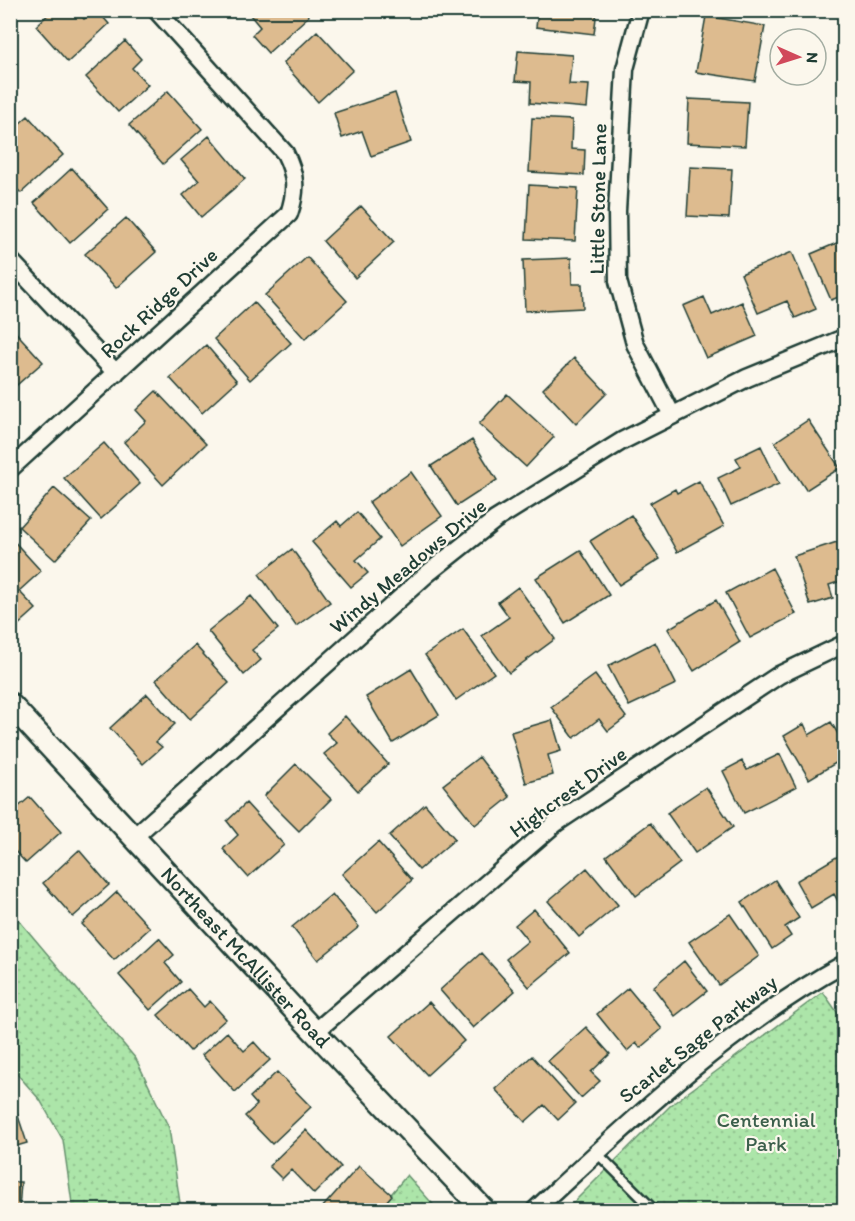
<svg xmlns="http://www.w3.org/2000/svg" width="855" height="1221" font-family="Itim,sans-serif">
<defs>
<pattern id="grass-dots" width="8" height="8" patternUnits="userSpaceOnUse" patternTransform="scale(1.5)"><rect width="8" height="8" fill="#ace5a9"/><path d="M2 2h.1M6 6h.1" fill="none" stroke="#94c592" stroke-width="1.8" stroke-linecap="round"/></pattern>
</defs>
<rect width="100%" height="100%" fill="#fbf7ec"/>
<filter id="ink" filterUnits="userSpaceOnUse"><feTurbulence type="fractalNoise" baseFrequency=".0167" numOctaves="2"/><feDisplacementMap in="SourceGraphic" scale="12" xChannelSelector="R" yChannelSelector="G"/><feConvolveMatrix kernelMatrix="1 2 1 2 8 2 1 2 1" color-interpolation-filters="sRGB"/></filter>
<g filter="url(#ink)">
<!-- grass -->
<path fill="url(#grass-dots)" stroke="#66916e" stroke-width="1.5" d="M11,911L136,1059L169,1128L181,1210H73L63,1140L40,1100L11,1067Z
M823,992L844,1022V1210H566L671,1105Z
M407,1175L438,1210H378Z"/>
<!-- building -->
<path fill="#ddbb8f" stroke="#1f3d34" stroke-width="1.5" d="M53,10H76L84,19L97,10L109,24L68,62L36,26Z
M246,10H305L309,16L268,53L252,35L260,27Z
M538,10H597L594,34L536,27Z
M706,16L765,26L755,81L696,72Z
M317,31L353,70L318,102L283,63Z
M125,41L141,59L132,68L148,85L118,112L86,77Z
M518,51L572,55L569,84L589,85L587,108L530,103L531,82L515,81Z
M168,91L202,129L163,164L129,125Z
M395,93L411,142L371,156L362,131L342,138L334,113Z
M10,96L18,105L10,112Z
M689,99L748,102L745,146L687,143Z
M28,116L63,155L21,193L10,182V132Z
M532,118L572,120L571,149L585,150L584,175L529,172Z
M209,136L245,179L201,217L183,195L199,181L181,160Z
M690,167L732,169L729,218L687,216Z
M72,168L108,209L70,243L34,203Z
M529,185L578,188L575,241L526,239Z
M361,206L394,242L355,278L323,241Z
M126,218L156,252L116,288L85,254Z
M844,240V295L831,300L811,254Z
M792,252L816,309L795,318L787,301L758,313L741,274Z
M307,257L347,301L305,339L265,295Z
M571,258L572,284H582L583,308L525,311L523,260Z
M704,297L712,315L742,302L757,336L706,358L683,306Z
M254,302L291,343L250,380L214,339Z
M10,326L43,362L10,391Z
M206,345L237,381L202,413L170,378Z
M574,358L607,393L576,424L543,389Z
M156,391L206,444L163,485L124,442L146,421L136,410Z
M507,394L554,437L526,467L479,424Z
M844,402V427L837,405Z
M808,420L840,468L806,490L775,442Z
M472,440L497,480L457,506L431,466Z
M104,443L140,484L101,519L64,478Z
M761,446L779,484L731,506L718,478L741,467L736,458Z
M411,472L442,516L400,546L369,502Z
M699,481L724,526L677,552L650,503L675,489L677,493Z
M54,488L91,521L55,560L19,527Z
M357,512L380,539L356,560L368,573L351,587L312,542L337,521L341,526Z
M631,515L660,559L619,585L590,541Z
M10,537L41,571L19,591L36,609L16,627L10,621Z
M837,542L844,565V580L829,585L833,598L810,605L794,556Z
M292,549L330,602L296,626L259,574Z
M580,550L609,595L565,623L536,578Z
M772,568L796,614L750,638L726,593Z
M518,587L555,639L509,673L482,636L509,617L498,602Z
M251,596L278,629L252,650L261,660L244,675L208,631Z
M716,600L740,642L694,671L668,629Z
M463,629L494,673L456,700L425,655Z
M655,642L676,684L629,706L608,666Z
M195,645L229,683L190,719L156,680Z
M411,669L439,715L393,743L366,697Z
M595,675L626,717L608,731L599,719L574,738L551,707Z
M147,694L175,724L156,742L162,747L143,764L110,728Z
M345,716L388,764L358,791L324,754L337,743L327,733Z
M552,720L561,751L548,755L553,775L526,783L511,732Z
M831,722L844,744V758L809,779L784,736L804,724L809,735Z
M780,754L796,787L744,813L723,771L742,761L747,770Z
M479,757L510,797L475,825L443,785Z
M296,764L331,799L299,831L264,796Z
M706,787L733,827L695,853L667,813Z
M30,797L61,832L26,863L10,846V814Z
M246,803L284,845L248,877L223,849L238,835L227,821Z
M425,804L455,839L419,870L389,836Z
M650,823L680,863L636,896L606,856Z
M378,842L412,880L377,912L342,874Z
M79,850L109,885L73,917L43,883Z
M838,856L844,867V902L840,905L834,894L811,908L796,881Z
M587,868L618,905L579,937L548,901Z
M775,880L799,918L785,927L791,936L772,949L742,902Z
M117,892L150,928L114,960L82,924Z
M332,894L359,927L318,960L292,927Z
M534,909L570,953L529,987L506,959L528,941L515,925Z
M730,914L759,956L719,985L689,942Z
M159,938L174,955L165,963L181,982L150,1010L119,975Z
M481,953L515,991L473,1028L440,990Z
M684,961L707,991L675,1016L653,987Z
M628,988L662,1029L640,1048L636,1043L627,1051L597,1014Z
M188,989L204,1007L210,1001L226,1019L190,1051L158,1015Z
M429,1002L464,1041L427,1075L391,1036Z
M586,1027L610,1054L591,1072L600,1081L581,1098L548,1061Z
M227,1032L244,1051L254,1042L270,1060L235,1092L202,1055Z
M532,1056L575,1104L558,1120L544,1105L525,1122L495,1089Z
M277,1072L311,1107L272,1144L245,1116L257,1105L250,1097Z
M10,1092L27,1143L10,1148Z
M306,1130L341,1167L314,1194L291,1170L282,1179L269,1166Z
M359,1166L392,1195L379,1210H323L321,1209Z
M10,1182H21L19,1210H10Z"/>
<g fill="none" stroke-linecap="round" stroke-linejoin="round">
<defs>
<path id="service" d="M597,1153L654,1210"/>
<path id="minor" d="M641,10L625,69L617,211L618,281L635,344L672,415
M10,260L116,373
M10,469L289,214C297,190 296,175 285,153L156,10
M134,837L427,574L495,520L622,441L747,378L844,338
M315,1032L556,823L779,675L844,644
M535,1210C632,1120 728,1028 844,964"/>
<g id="tertiary">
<path id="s1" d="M10,704L315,1032L484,1210"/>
</g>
</defs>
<!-- service casing -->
<use href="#service" stroke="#1f3d34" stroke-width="13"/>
<!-- minor casing -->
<use href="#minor" stroke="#1f3d34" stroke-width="21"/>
<!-- tertiary casing -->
<use href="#tertiary" stroke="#1f3d34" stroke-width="26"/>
<!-- service -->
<use href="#service" stroke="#fbf7ec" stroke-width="8"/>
<!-- minor -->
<use href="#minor" stroke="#fbf7ec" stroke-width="16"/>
<!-- tertiary -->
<use href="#tertiary" stroke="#fbf7ec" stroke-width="21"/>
</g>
</g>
<g text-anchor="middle" stroke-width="4.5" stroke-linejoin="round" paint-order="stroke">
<!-- street labels -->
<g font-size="21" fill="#1f3d34" stroke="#fbf7ec">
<text transform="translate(598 199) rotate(-89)" y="7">Little Stone Lane</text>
<text transform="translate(159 303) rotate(-43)" y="7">Rock Ridge Drive</text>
<text transform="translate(408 566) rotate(-40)" y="7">Windy Meadows Drive</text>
<text transform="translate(568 792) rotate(-36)" y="7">Highcrest Drive</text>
<text dy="7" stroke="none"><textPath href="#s1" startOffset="346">Northeast McAllister Road</textPath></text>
<text transform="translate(698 1039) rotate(-38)" y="7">Scarlet Sage Parkway</text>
</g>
<!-- park labels -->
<g font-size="21" fill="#3b5f4b" stroke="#fbf7ec">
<text x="766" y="1127">Centennial<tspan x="766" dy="24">Park</tspan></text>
</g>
</g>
<!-- margin -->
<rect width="855" height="1221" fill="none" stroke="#fbf7ec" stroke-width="36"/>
<rect x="18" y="18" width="819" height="1185" fill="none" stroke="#1f3d34" stroke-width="2" filter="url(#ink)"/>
<!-- north arrow -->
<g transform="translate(798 57) rotate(93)"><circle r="28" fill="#fbf7ec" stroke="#a3ada2" stroke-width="1.5"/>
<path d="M0-4.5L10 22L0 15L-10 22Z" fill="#d1495b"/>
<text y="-9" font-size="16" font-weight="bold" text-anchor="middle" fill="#1f3d34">N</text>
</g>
</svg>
